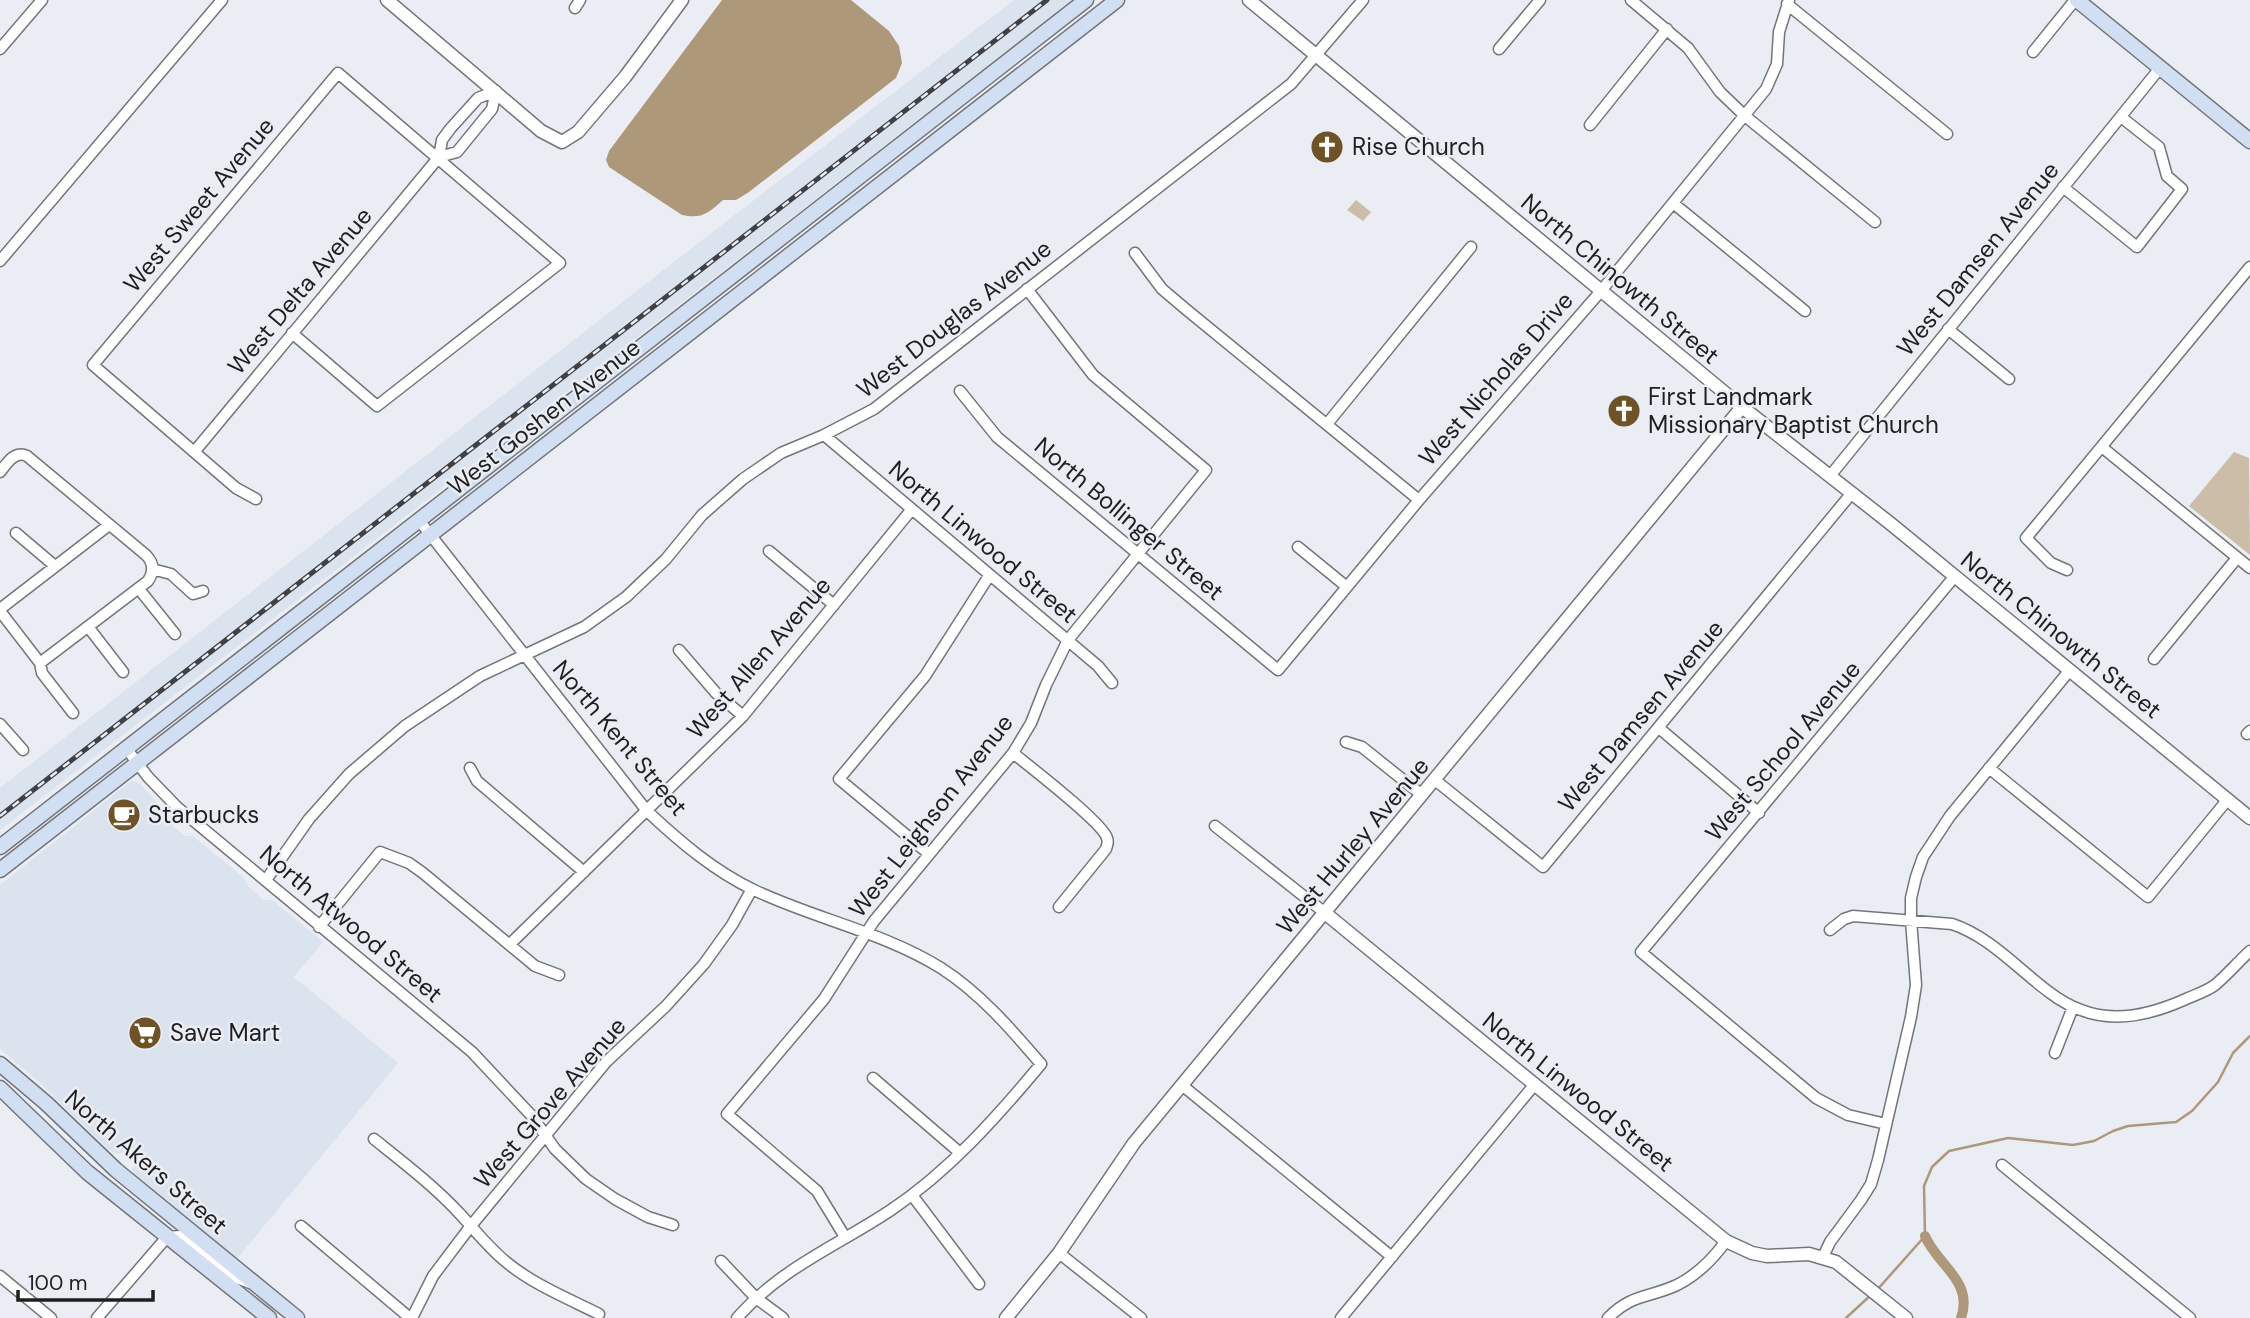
<svg xmlns="http://www.w3.org/2000/svg" width="2250" height="1318" font-family="'DM Sans',sans-serif">
<rect width="100%" height="100%" fill="#eaedf3"/>
<!-- built -->
<path fill="#dbe3ef" d="M1014,0H1073L0,830V788L684,254Z
M131,781L139,783L173,819V826L185,836H193L244,878L248,886L263,900H272L323,942L294,977L398,1063L237,1259L134,1176L132,1169L136,1163L125,1152L117,1154L108,1149L40,1083L0,1049V885Z"/>
<!-- green -->
<path fill="#cbbda8" d="M1356,200L1371,212L1363,221L1347,210Z
M2234,452L2249,458L2250,555L2189,506Z"/>
<!-- water -->
<path fill="#ad9879" d="M722,0H851L889,31L899,46L902,63L896,78L749,192L736,200H723C708,213 703,219 682,215L609,167L606,160L609,151Z"/>
<g fill="none" stroke-linecap="round" stroke-linejoin="round">
<!-- stream -->
<path stroke="#ad9879" stroke-width="2.5" d="M1877,1290L1925,1236L1924,1186L1932,1167L1949,1151L2008,1138L2073,1145L2094,1141L2113,1131L2128,1126L2176,1122L2192,1111L2218,1082L2233,1053L2250,1036
M1846,1318L1872,1294"/>
<!-- canal -->
<path stroke="#ad9879" stroke-width="10" d="M1925,1236C1937,1265 1974,1281 1961,1318"/>
<defs>
<path id="minor" d="M1631,0L1688,48L1720,92L1745,116L1875,222
M1787,4L1947,134
M575,8L580,0
M0,49L42,0
M1499,49L1540,0
M2033,52L2075,0
M1590,125L1667,29
M439,157L457,152L492,109L496,91
M2063,187L2137,247L2182,189L2167,176L2159,147L2121,117
M1673,203L1805,311
M1135,253L1162,289L1188,311L1419,500
M0,261L222,0
M1948,329L2009,379
M960,391L997,437L1278,670L1419,500L1601,291L1766,89L1777,64L1779,32L1789,0
M1327,424L1471,247
M824,435L1098,666L1112,683
M2103,448L2250,568
M195,451L439,157L442,140L450,129L478,98L496,91
M0,472C7,463 15,450 27,456L146,555C154,563 154,572 148,581L40,663
M1830,476L2160,68
M256,499L236,488L93,365L338,73L560,263L377,406L292,333
M418,519L647,811C679,841 714,871 754,890C815,919 883,932 941,968C980,993 1011,1029 1041,1064C997,1117 949,1171 891,1210C837,1246 782,1267 737,1318
M16,533L55,566
M1298,547L1347,587
M769,551L834,605
M152,569L171,574L193,594L203,591
M2067,570L2051,563L2026,538L2250,267
M139,589L175,634
M0,609L109,525
M0,611L40,663L42,673L73,713
M89,628L123,672
M679,650L716,693L743,716
M2154,659L2237,558
M0,724L23,750
M1659,728L1759,813
M2247,734L2250,731
M1346,742L1362,747L1422,795
M126,748L148,777L177,807L472,1052L531,1115L555,1149L586,1179L615,1199L648,1217L673,1225
M1013,753C1029,766 1103,823 1107,838C1109,843 1107,844 1106,849L1059,907
M470,768L477,781L584,872
M1989,768L2148,897L2228,799
M1435,780L1543,867L1851,494
M1215,826L1325,913
M929,854L839,779L925,676L989,576
M266,880L309,819L349,774L405,726L480,676L584,627L626,597L666,559L702,515L743,479L781,453L824,435L874,409L1291,84L1363,0
M319,927L380,852L409,863L423,873L535,966L559,975
M1830,930L1844,919L1853,916L1952,924C1989,936 2018,969 2049,992C2093,1026 2137,1021 2186,999C2195,995 2207,991 2215,985C2227,975 2238,962 2250,951
M510,944L743,716L912,509
M2055,1053L2073,1007
M873,1078L959,1152
M1183,1086L1392,1257
M1886,1124L1848,1115L1816,1098L1641,952L1955,576
M374,1139C404,1163 434,1186 460,1214C475,1230 488,1247 505,1261C532,1284 567,1298 599,1314
M2002,1165L2190,1318
M912,1195L979,1284
M301,1226L410,1318
M845,1237L817,1191L727,1114L824,999L874,921L1013,753L1031,723L1046,685L1068,640L1206,470L1093,375L1027,289
M1059,1253L1141,1318
M1823,1257L1830,1242L1861,1200L1871,1184L1878,1160L1911,1017L1916,985L1911,920V898L1916,877L1923,857L1950,816L2070,670
M721,1261L756,1298L783,1318
M0,1276L51,1318
M97,1318L167,1237L180,1236L234,1277L250,1283
M412,1318L433,1276L470,1227L606,1062L666,1006L704,964L732,925L752,889
M1341,1318L1535,1084
M1608,1318C1631,1294 1649,1298 1677,1285C1697,1275 1713,1259 1726,1241"/>
<path id="tertiary" d="M387,0L541,131L562,142L578,132L625,77L682,0
M1249,0L1742,407L1891,524L2250,818
M1325,913L1726,1241L1752,1253L1767,1256L1809,1254L1836,1262L1906,1318
M1006,1318L1059,1253L1134,1143L1742,407"/>
<path id="secondary" d="M2077,0L2250,141
M0,847L1086,0
M0,870L1117,0
M0,1064L46,1103L116,1170L297,1318
M0,1088L87,1172L269,1318"/>
</defs>
<!-- minor casing -->
<use href="#minor" stroke="#72767a" stroke-width="13"/>
<!-- tertiary casing -->
<use href="#tertiary" stroke="#72767a" stroke-width="15"/>
<!-- secondary casing -->
<use href="#secondary" stroke="#72767a" stroke-width="17"/>
<!-- minor -->
<use href="#minor" stroke="#fff" stroke-width="10"/>
<!-- tertiary -->
<use href="#tertiary" stroke="#fff" stroke-width="12"/>
<!-- secondary -->
<use href="#secondary" stroke="#d2def1" stroke-width="14"/>
<defs>
<path id="rail" d="M0,816L1047,0"/>
</defs>
<!-- rail casing -->
<use href="#rail" stroke="#404144" stroke-width="5"/>
<!-- rail -->
<use href="#rail" stroke="#eaedf3" stroke-width="2.5" stroke-dasharray="8" stroke-linecap="butt"/>
</g>
<!-- icons -->
<defs>
<symbol id="church-disc" viewBox="-11 -11 22 22"><circle r="9.5" fill="#6f5225" stroke="#eaedf3"/><path d="M-1.2-6h2.4v3.5h3.3v2.4h-3.3V6h-2.4V-.1h-3.3v-2.4h3.3Z" fill="#fff"/></symbol>
<symbol id="cafe-disc" viewBox="-11 -11 22 22"><circle r="9.5" fill="#6f5225" stroke="#eaedf3"/><path d="M-5.5-4.5H6V0H3Q3 3.5 0 3.5H-2.5Q-5.5 3.5-5.5 0ZM3-3.2v2h1.7v-2ZM-6 4.5H4V6H-6Z" fill="#fff"/></symbol>
<symbol id="supermarket-disc" viewBox="-11 -11 22 22"><circle r="9.5" fill="#6f5225" stroke="#eaedf3"/><path d="M-6-5.5h2.5l.6 2H6L4.5 2H-2.5L-4.4-4H-6ZM-1.5 3.2a1.3 1.3 0 1 0 .1 0ZM3 3.2a1.3 1.3 0 1 0 .1 0Z" fill="#fff"/></symbol>
</defs>
<g fill-rule="evenodd">
<use href="#church-disc" x="1308" y="128" width="38" height="38"/>
<use href="#church-disc" x="1605" y="392" width="38" height="38"/>
<use href="#cafe-disc" x="105" y="796" width="38" height="38"/>
<use href="#supermarket-disc" x="126" y="1014" width="38" height="38"/>
</g>
<g text-anchor="middle" stroke-width="5" stroke-linejoin="round" paint-order="stroke">
<!-- poi labels -->
<g font-size="24" fill="#1e1f21" stroke="#eaedf3" text-anchor="start">
<text x="1352" y="155">Rise Church</text>
<text x="1648" y="405">First Landmark<tspan x="1648" dy="28">Missionary Baptist Church</tspan></text>
<text x="148" y="823">Starbucks</text>
<text x="170" y="1041">Save Mart</text>
</g>
<!-- street labels -->
<g font-size="24" fill="#1e1f21" stroke="#eaedf3">
<text transform="translate(199 205) rotate(-50)" y="8">West Sweet Avenue</text>
<text transform="translate(1978 259) rotate(-51)" y="8">West Damsen Avenue</text>
<text transform="translate(1620 279) rotate(40)" y="8">North Chinowth Street</text>
<text transform="translate(300 291) rotate(-50)" y="8">West Delta Avenue</text>
<text transform="translate(954 319) rotate(-38)" y="8">West Douglas Avenue</text>
<text transform="translate(1496 379) rotate(-49)" y="8">West Nicholas Drive</text>
<text transform="translate(544 417) rotate(-38)" y="8">West Goshen Avenue</text>
<text transform="translate(1129 519) rotate(40)" y="8">North Bollinger Street</text>
<text transform="translate(983 542) rotate(40)" y="8">North Linwood Street</text>
<text transform="translate(2061 635) rotate(39)" y="8">North Chinowth Street</text>
<text transform="translate(759 658) rotate(-49)" y="8">West Allen Avenue</text>
<text transform="translate(1641 716) rotate(-50)" y="8">West Damsen Avenue</text>
<text transform="translate(620 738) rotate(50)" y="8">North Kent Street</text>
<text transform="translate(1783 751) rotate(-50)" y="8">West School Avenue</text>
<text transform="translate(931 816) rotate(-52)" y="8">West Leighson Avenue</text>
<text transform="translate(1353 846) rotate(-50)" y="8">West Hurley Avenue</text>
<text transform="translate(351 924) rotate(40)" y="8">North Atwood Street</text>
<text transform="translate(1578 1092) rotate(39)" y="8">North Linwood Street</text>
<text transform="translate(550 1103) rotate(-49)" y="8">West Grove Avenue</text>
<text transform="translate(146 1162) rotate(41)" y="8">North Akers Street</text>
</g>
</g>
<!-- scale -->
<path d="M18 1290v10h135v-10" fill="none" stroke="#1e1f21" stroke-width="3.5"/>
<text x="28" y="1290" font-size="21" fill="#1e1f21" stroke="#eaedf3" stroke-width="5" paint-order="stroke">100 m</text>
</svg>
